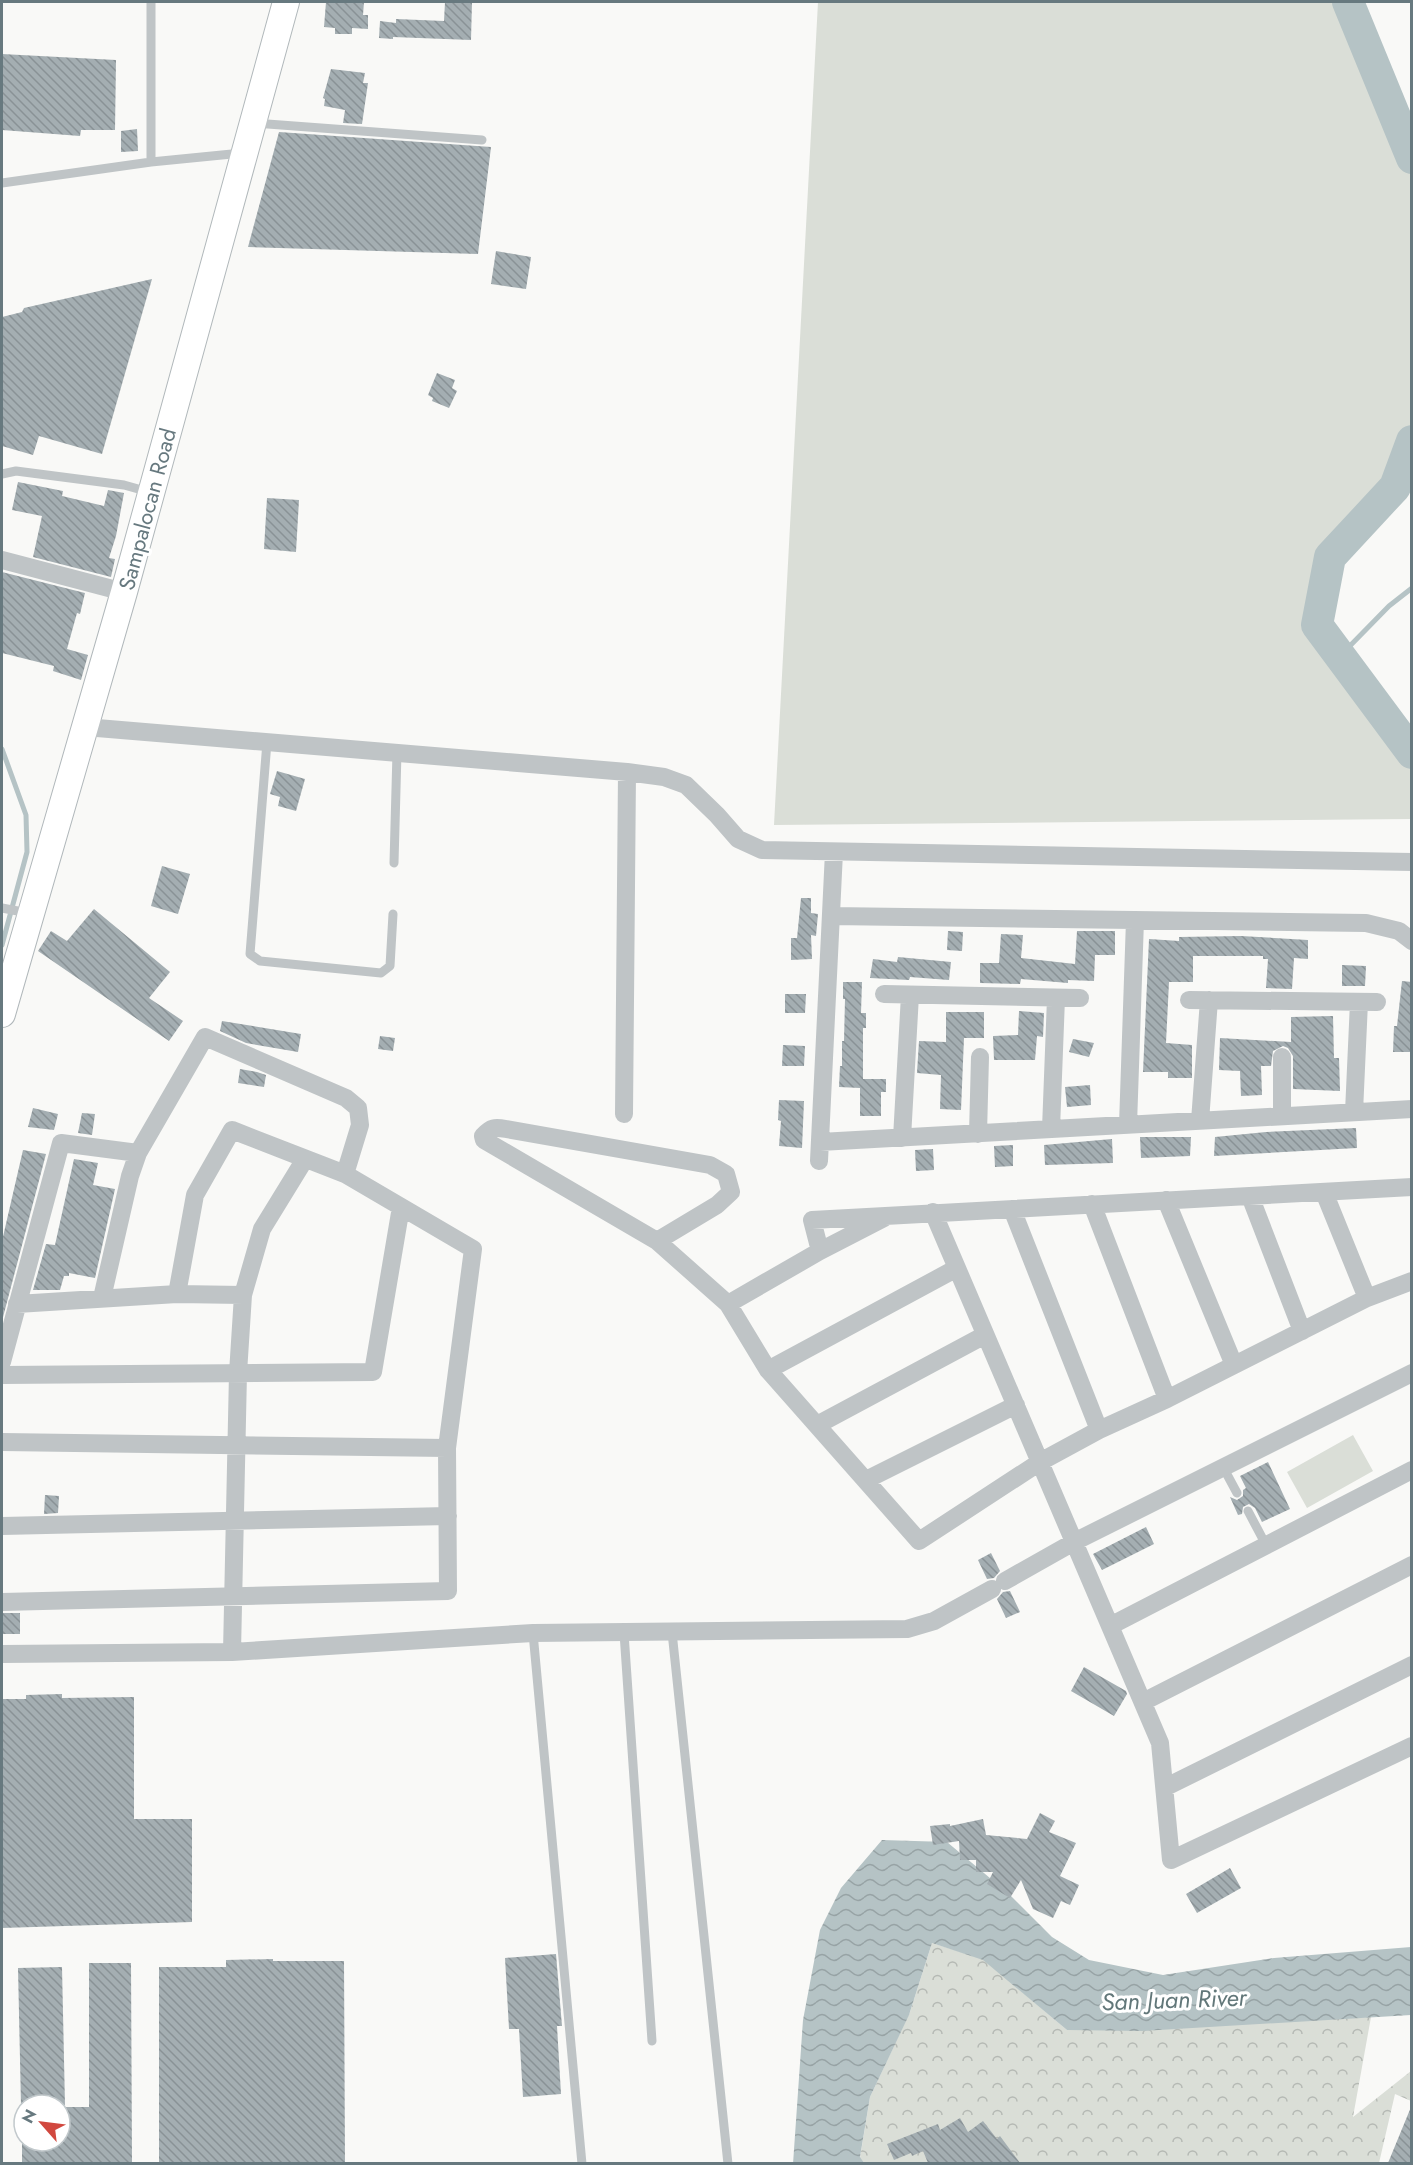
<svg xmlns="http://www.w3.org/2000/svg" width="1413" height="2165" font-family="Jost,sans-serif">
<defs>
<pattern id="forest-crowns" width="20" height="18" patternUnits="userSpaceOnUse" patternTransform="scale(1.5)"><rect width="20" height="18" fill="#daded7"/><path d="M2 6a3 3 0 1 1 6 0M12 15a3 3 0 1 1 6 0" fill="none" stroke="#b5b9b4"/></pattern>
<pattern id="water-waves" width="16" height="10" patternUnits="userSpaceOnUse" patternTransform="scale(1.5)"><rect width="16" height="10" fill="#b5c3c5"/><path d="M0 5q4-4 8 0t8 0" fill="none" stroke="#97a3a5"/></pattern>
<pattern id="building-back-hatch" width="6" height="6" patternUnits="userSpaceOnUse" patternTransform="scale(1.5)"><rect width="6" height="6" fill="#a4aeb2"/><path d="M-1 5l2 2M0 0l6 6M5-1l2 2" fill="none" stroke="#899296"/></pattern>
</defs>
<rect width="100%" height="100%" fill="#f9f9f7"/>
<!-- green -->
<path fill="#daded7" d="M818,2H1348L1411,158V443L1395,487L1330,557L1317,625L1411,753V819L774,825Z
M1353,1435L1373,1471L1307,1508L1287,1472Z"/>
<!-- forest -->
<path fill="url(#forest-crowns)" d="M932,1943L983,1959L1067,2030L1371,2017L1353,2117L1411,2071V2101L1395,2094L1379,2163L864,2164L860,2158L870,2097L910,2012Z"/>
<!-- water -->
<path fill="url(#water-waves)" d="M882,1840L947,1842L1009,1894L1052,1937L1089,1960L1163,1975L1274,1958L1411,1947V2015L1142,2031L1067,2030L983,1960L932,1943L909,2015L870,2097L860,2157L864,2163L793,2164L803,2020L820,1930L841,1888Z"/>
<g fill="none" stroke-linecap="round" stroke-linejoin="round">
<!-- stream -->
<path stroke="#b5c3c5" stroke-width="5" d="M1340,656L1389,606L1412,588
M2,749L26,815L27,852L2,945"/>
<!-- river -->
<path stroke="#b5c3c5" stroke-width="32" d="M1348,2L1412,158
M1412,441L1395,487L1330,557L1317,625L1412,753"/>
</g>
<!-- building -->
<path fill="url(#building-back-hatch)" d="M326,2H364L363,15H368V29L352,28V34H335V28L324,27Z
M445,2H472L471,40L393,37V39L379,38L380,21L396,23V19L444,21Z
M2,54L116,60L115,130H81L80,136L2,130Z
M331,69L365,73L363,83H368L362,124L343,123L345,110L324,106L325,99L323,98Z
M137,129L138,151L121,152V131Z
M279,132L491,147L478,254L248,247Z
M496,251L531,257L526,289L491,284Z
M152,279L102,454L39,436L33,455L2,446V317L22,312L24,308Z
M437,373L455,380L452,388L457,391L449,408L432,401L433,398L428,395Z
M18,482L63,491L62,496L104,506L108,490L124,493L116,536L109,558L115,559L111,577L33,557L42,516L12,510Z
M267,498L299,500L296,552L264,549Z
M2,572L85,593L80,614L77,613L67,649L88,655L81,680L53,671L54,666L2,653Z
M277,771L305,779L296,811L278,806L280,797L270,794Z
M162,866L190,874L178,914L151,906Z
M801,898H811V913L818,914L816,936L811,935L812,959L791,960V938H797Z
M94,909L170,972L149,998L183,1021L169,1041L38,951L51,931L67,941Z
M948,931L963,932L962,951L947,950Z
M1077,931H1115V955H1095L1094,981L1068,980V983L1021,979L1020,984L980,983V963H999L1001,934L1023,935L1021,958L1075,964Z
M1241,936L1308,940V959L1294,958L1292,989L1266,988L1268,959H1263V956H1193V982H1169L1166,1043L1192,1045V1078H1168V1072H1143L1149,939L1179,941V937Z
M898,957L951,962L949,980L910,977L909,980L870,978L873,959L897,962Z
M1342,965L1366,966L1365,986H1342Z
M1402,981L1412,982V1052H1393L1394,1026H1397Z
M843,982H862L861,1013H866V1028H863V1079H886V1092H881V1116H860V1088L839,1087L840,1066H842V1041H844L845,999H843Z
M785,994H806L805,1013H785Z
M1019,1011L1044,1013L1043,1037L1037,1036L1035,1060H994L993,1036L1018,1035Z
M946,1012H984V1038H964L961,1110L940,1109L941,1075L917,1073L919,1041L946,1042Z
M1333,1016L1334,1058H1339L1340,1091L1293,1089V1056L1288,1048L1283,1046L1273,1051L1271,1066H1261L1262,1095L1241,1096L1240,1071L1219,1070L1220,1038L1291,1042V1017Z
M222,1021L301,1034L298,1052L246,1043L220,1031Z
M380,1036L395,1038L393,1051L378,1049Z
M1073,1039L1094,1043L1089,1057L1069,1052Z
M783,1045L805,1046L804,1066H782Z
M240,1069L257,1072L266,1075L264,1087L238,1083Z
M1090,1085L1091,1105L1067,1107L1065,1087Z
M779,1100L804,1101L802,1148L779,1146L781,1121L778,1120Z
M33,1108L58,1114L54,1130L28,1127Z
M82,1113L95,1114L92,1135L78,1133Z
M1356,1128L1357,1148L1214,1156L1215,1137L1266,1132Z
M1140,1137H1191L1190,1156L1141,1158Z
M1112,1139L1113,1163L1045,1165L1044,1145Z
M1013,1145V1166L995,1167L994,1146Z
M933,1149L934,1170L916,1171L915,1150Z
M23,1150L46,1154L2,1321V1241Z
M74,1159L98,1163L93,1185L115,1189L95,1278L69,1273V1276H64L60,1290H33L46,1244L55,1245Z
M1268,1462L1290,1509L1262,1522L1255,1508L1249,1504L1243,1507L1242,1514L1238,1515L1230,1497L1237,1500L1243,1496V1490L1246,1488L1240,1476Z
M45,1495L59,1496L58,1513L44,1514Z
M1146,1527L1154,1544L1102,1570L1093,1554Z
M991,1553L1000,1571L994,1578L987,1579L978,1560Z
M1010,1591L1020,1612L1006,1618L997,1599L1003,1592Z
M2,1613H20V1634H2Z
M1084,1667L1126,1691L1127,1694L1114,1716L1071,1691Z
M62,1694V1698L134,1697V1819H192V1922L2,1928V1699H26V1695Z
M1040,1813L1055,1821L1049,1832L1076,1843L1060,1876L1079,1885L1070,1905L1061,1901L1053,1918L1033,1909L1021,1880L1010,1898L987,1884L993,1872H976V1860H960L959,1841L933,1845L930,1826L950,1824V1826L983,1819L986,1835L1027,1839Z
M1230,1868L1241,1888L1197,1913L1186,1894Z
M556,1954L562,2026H557L561,2094L523,2097L519,2029H509L505,1958Z
M273,1959V1961H344L345,2163H159V1967H226V1960Z
M89,1963H131L132,2163H22V2141H60V2107H89Z
M62,1967L65,2105H21L18,1968Z
M1411,2107L1412,2163H1388Z
M960,2118L968,2132L983,2121L997,2139L1000,2136L1020,2163H928L923,2151L912,2156L911,2153L894,2160L887,2144L938,2124L940,2130Z"/>
<g fill="none" stroke-linecap="round" stroke-linejoin="round">
<defs>
<path id="secondary" d="M2,1014L124,592L286,2"/>
</defs>
<!-- secondary casing -->
<use href="#secondary" stroke="#b1b8bb" stroke-width="28"/>
<!-- lane -->
<path stroke="#bfc4c6" stroke-width="9" d="M151,2V162
M254,123L482,140
M2,183L151,162L242,153
M2,474L16,471L124,485L149,492
M267,742L250,954L260,961L381,973L390,966L393,914
M394,863L397,752
M2,908L28,913
M1223,1467L1237,1493
M1248,1511L1266,1545
M672,1632L728,2164
M533,1633L582,2164
M624,1633L652,2041"/>
<!-- street -->
<path stroke="#bfc4c6" stroke-width="18" d="M2,560L124,592
M85,727L627,772L664,777L686,785L717,815L738,839L762,850L1412,862
M831,916L1366,923L1399,931L1412,941
M884,994L1080,998
M1189,1000L1377,1002
M1354,1112L1359,1002
M624,1114L627,772
M1282,1116V1057
M1200,1121L1209,1000
M1128,1125L1135,920
M1051,1129L1056,998
M978,1134L980,1057
M902,1138L910,995
M820,1142L1412,1109
M819,1161L834,852
M1324,1192L1367,1298
M1250,1196L1302,1331
M1166,1200L1234,1365
M1092,1204L1167,1399
M1012,1209L1099,1430
M933,1212L1160,1743L1171,1860L1412,1746
M657,1241L717,1205L731,1192L726,1174L710,1165L506,1129C495,1127 491,1127 483,1136L484,1140L657,1241L728,1304L768,1370L919,1541L1040,1462L1099,1430L1167,1399L1367,1298L1412,1281
M820,1251L812,1220L1412,1187
M102,1298L130,1176L138,1153L205,1037L346,1098L358,1108L360,1125L345,1174
M17,1304L177,1294L243,1295
M728,1304L820,1251L884,1218
M2,1362L61,1143L138,1153
M768,1370L957,1268
M2,1375L373,1372L401,1207
M817,1425L985,1335
M2,1442L447,1448
M866,1480L1016,1405
M2,1526L448,1516
M1005,1581L1074,1542L1412,1373
M2,1602L448,1591L447,1448L473,1249L345,1174L232,1130L195,1195L177,1294
M1110,1626L1412,1470
M232,1652L238,1373L243,1295L262,1229L305,1159
M2,1654L232,1652L533,1633L907,1629L934,1621L992,1589
M1143,1702L1412,1565
M1166,1787L1412,1665"/>
<!-- secondary -->
<use href="#secondary" stroke="#fff" stroke-width="26"/>
</g>
<g text-anchor="middle" stroke-width="6" stroke-linejoin="round" paint-order="stroke">
<!-- street labels -->
<g font-size="22" fill="#67797f" stroke="#fff">
<text transform="translate(147 509) rotate(-75)" y="8">Sampalocan Road</text>
</g>
<!-- water labels -->
<g font-size="24" font-style="italic" fill="#627779" stroke="#fff">
<text transform="translate(1174 2000) rotate(-2)" y="8">San Juan River</text>
</g>
</g>
<!-- border -->
<rect width="1413" height="2165" fill="none" stroke="#67797f" stroke-width="6"/>
<!-- north arrow -->
<g transform="translate(42 2123) rotate(298)"><circle r="28" fill="#ffffff" stroke="#c2c9cc" stroke-width="1.5"/>
<path d="M0-4.5L10 22L0 15L-10 22Z" fill="#d1483f"/>
<text y="-9" font-size="16" font-weight="bold" text-anchor="middle" fill="#67797f">N</text>
</g>
</svg>
